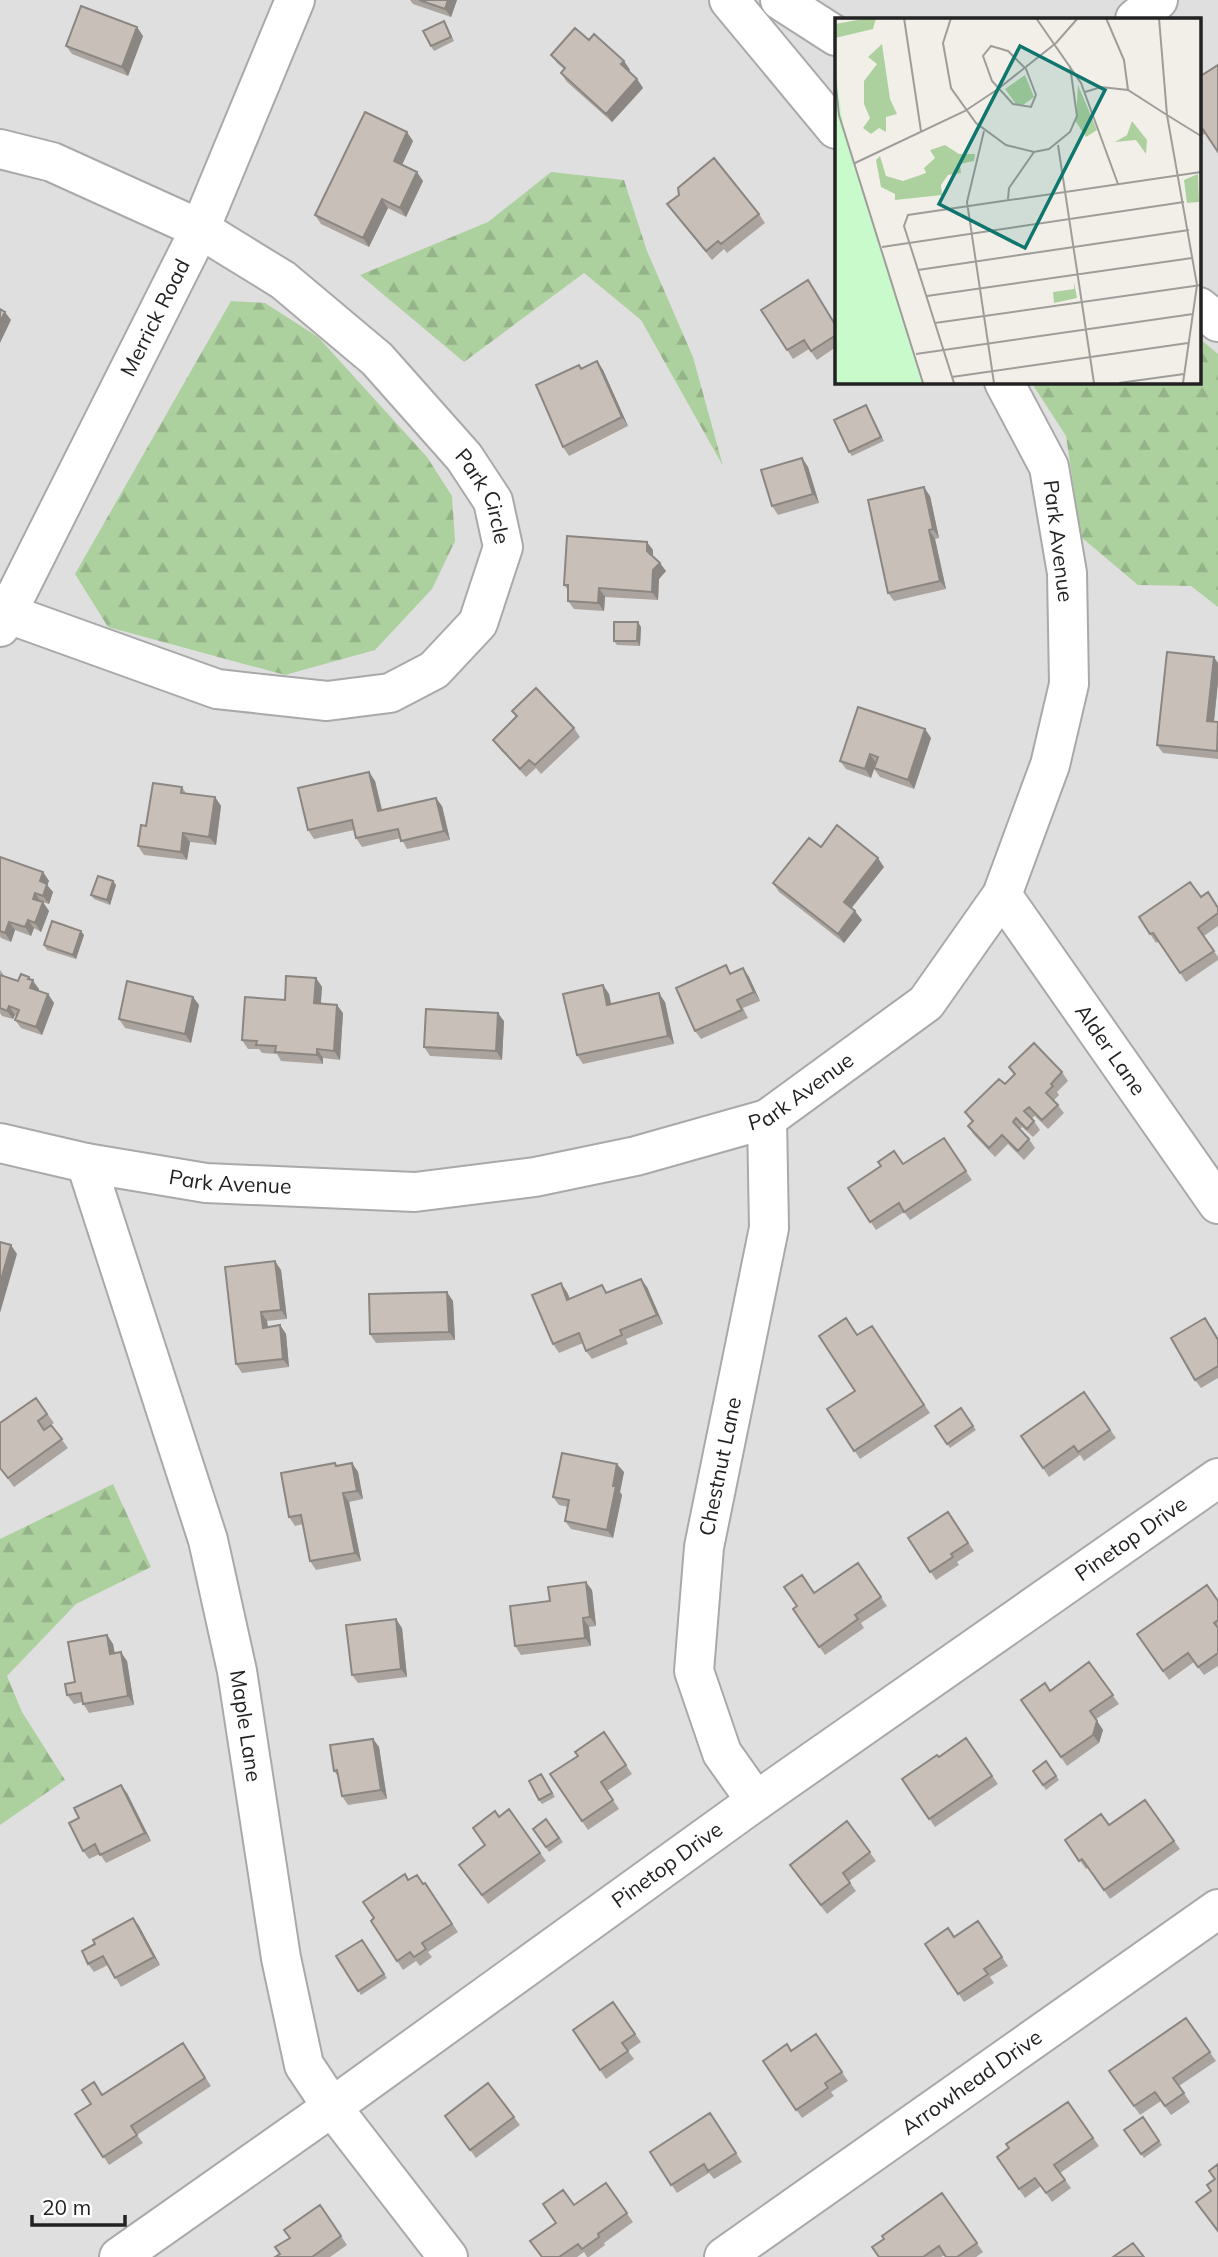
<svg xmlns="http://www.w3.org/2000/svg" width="1218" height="2257" font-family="Mulish,sans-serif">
<defs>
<pattern id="forest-firs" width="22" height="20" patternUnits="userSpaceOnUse" patternTransform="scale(1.75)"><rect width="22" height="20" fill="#add19e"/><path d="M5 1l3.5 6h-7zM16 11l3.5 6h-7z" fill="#95b388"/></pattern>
</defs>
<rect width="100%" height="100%" fill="#f2efe9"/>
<!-- residential -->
<path fill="#e0dfdf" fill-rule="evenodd" d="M0,0H1218V2257H0ZM836,19H1199V382H836Z"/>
<!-- forest -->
<path fill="url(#forest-firs)" d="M551,172L624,180L647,251L693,357L723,466L641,320L584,273L464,362L360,275L488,222Z
M231,301L265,303L318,337L427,457L452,496L455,541L432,589L375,650L285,675L108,627L75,574Z
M1199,338L1218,354V607L1191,586L1138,585L1081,537L1066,436L1031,382H1199Z
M113,1484L151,1567L76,1604L7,1676L22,1712L65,1780L0,1825V1539Z"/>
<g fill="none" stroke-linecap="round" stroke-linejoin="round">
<defs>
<g id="minor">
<path d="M729,0L836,129"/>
<path d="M780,0L836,36"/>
<path d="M1135,19L1158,0"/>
<path id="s1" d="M0,149L52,162L200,229L283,280L377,359L464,457L493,501L503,547L478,623L434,670L390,693L327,701L217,689L0,611"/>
<path d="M1199,307L1218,322"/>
<path id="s2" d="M0,627L200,229L295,0"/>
<path id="s3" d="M1002,895L1218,1204"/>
<path id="s4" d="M0,1143L86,1163L206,1183L415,1192L535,1177L636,1156L767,1119L926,1003L1002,895L1050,765L1069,684L1067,573L1049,467L1004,382"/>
<path id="s5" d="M86,1163L208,1540L237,1671L281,1958L304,2065L332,2107L448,2257"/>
<path id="s6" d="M756,1801L722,1753L694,1671L704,1547L769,1228L767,1119"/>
<path id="s7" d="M119,2257L332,2107L756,1801L1218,1478"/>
<path id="s8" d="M724,2257L1218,1909"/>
</g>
</defs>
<!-- minor casing -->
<use href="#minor" stroke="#a9a9a9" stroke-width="42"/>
<!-- minor -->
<use href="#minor" stroke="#fff" stroke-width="38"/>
</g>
<!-- wall -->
<path fill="#aba49e" d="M410,0H457L451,17L413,4Z
M447,26L454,41L434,51L431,46Z
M143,36L128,76L72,54L66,46Z
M589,40L624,61L630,70L628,71L637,79L643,88L612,122L567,82L561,73L564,69L557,63L551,55Z
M1199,77L1206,133L1199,138Z
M413,141L402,165L423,181L406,217L388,208L369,247L321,224L315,215Z
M667,204L759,214L765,223L727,253L724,249L712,260Z
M808,280L836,325V347L817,360L809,349L793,359L787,350Z
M597,361L603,370L628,426L569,456L563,447Z
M866,405L884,441L852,456L849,452Z
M802,458L808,467L819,503L778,515L772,506Z
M930,496L939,538L935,539L946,589L894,601L888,593Z
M653,550V557L666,571L659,579L658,600L605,597L604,611L574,609L568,601V590L564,585Z
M641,627L640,646L617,645L614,641Z
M1218,663V682L1214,722H1218V759L1163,753L1157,745Z
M512,711L574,728L580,737L541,774L536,768L526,777L499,748L493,740L516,717Z
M925,729L931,738L914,789L880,777L874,769L871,778L846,769L840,761Z
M369,772L375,781L382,810L442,806L450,840L407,849L401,838L362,847L356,838L354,830L314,839L308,830Z
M182,787L186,793L215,797L221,806L216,845L190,842L187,860L144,855L138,846L146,826Z
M821,847L884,867L851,908L862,920L844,943L779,892L773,883Z
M0,857L43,872L49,881L47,885L53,892L49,904L42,902L49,911L41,932L34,928L31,936L15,930L11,942L1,938L0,936Z
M113,881L116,885L110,905L94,899L91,895Z
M1201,897L1218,907V926L1204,936L1218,957V960L1186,982L1159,941L1156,943L1139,917Z
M84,935L76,959L47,950L44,945Z
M743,968L749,977L760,1001L743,1008L748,1018L701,1039L695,1031L731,973Z
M0,970L5,977L18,981L33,980L39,989L38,991L48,994L54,1003L42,1035L21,1028L15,1020L17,1016L15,1015L13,1019L2,1016L0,1013Z
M316,978L322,987L321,1003L343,1013L340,1060L323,1058V1064L281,1061L277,1054L262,1053L259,1049H248L242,1040L285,1000Z
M603,985L609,994L611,1004L665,1002L674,1044L583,1064L577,1055Z
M193,997L199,1005L191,1043L125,1028L119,1019Z
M504,1021L502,1060L430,1056L424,1047Z
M1009,1067L1062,1072L1068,1081L1057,1092L1059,1095L1054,1100L1064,1113L1048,1129L1035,1116L1032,1118L1040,1130L1033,1137L1022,1127L1020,1129L1029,1139L1035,1148L1024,1160L1008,1144L995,1157L974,1135L968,1126L972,1122L965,1112L1005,1084L1014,1075Z
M944,1138L972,1180L910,1220L904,1212L876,1230L848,1188L903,1164Z
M281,1270L287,1319L267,1321L268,1327L280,1325L286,1334L289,1367L242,1373L236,1364Z
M647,1287L663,1324L626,1339L628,1344L592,1359L586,1351L583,1343L559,1353L553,1344L567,1292L570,1299Z
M453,1301L455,1340L376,1343L370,1334Z
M872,1326L930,1413L860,1459L827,1409L855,1391L858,1335Z
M1211,1326L1218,1338V1378L1201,1388L1195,1380Z
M1084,1392L1116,1438L1084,1461L1080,1455L1049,1477L1021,1436Z
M36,1398L54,1423L44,1429L51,1425L68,1448L14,1487L0,1468Z
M961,1408L976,1430L950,1448L935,1426Z
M335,1463L337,1466L352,1463L358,1472L363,1499L349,1502L361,1561L316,1570L310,1561L303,1524L295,1526L289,1517Z
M624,1472L620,1492L622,1495L613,1538L571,1529L565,1521L568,1507L559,1505L553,1497Z
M948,1512L974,1551L957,1562L959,1565L936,1580L908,1538Z
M858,1563L887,1606L861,1623L864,1628L825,1655L793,1609Z
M592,1590L596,1626L589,1627L591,1646L521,1655L515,1646Z
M1218,1601V1666L1204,1675L1194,1662L1169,1680L1137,1634Z
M402,1628L407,1677L358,1683L352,1675Z
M107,1635L113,1644L115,1653L127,1661L134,1705L89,1713L82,1702L74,1704L67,1695Z
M1089,1662L1119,1704L1096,1719L1103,1730L1099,1743L1067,1766L1021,1700L1050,1691Z
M604,1732L632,1774L607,1791L619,1809L588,1830L550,1774L578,1756Z
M966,1738L998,1784L935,1827L902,1779L939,1757Z
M373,1739L379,1747L387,1799L348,1805L342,1796L339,1778L334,1771Z
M1046,1761L1059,1780L1046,1790L1033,1771Z
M541,1774L555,1797L542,1804L539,1800Z
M127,1793L151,1841L106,1863L100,1854L89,1859L83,1851Z
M1145,1800L1180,1849L1110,1899L1088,1867L1086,1869L1065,1840L1109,1825Z
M509,1809L546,1861L488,1904L459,1865L485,1845L499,1817Z
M546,1819L563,1842L549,1852L533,1829Z
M847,1821L876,1861L849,1881L856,1891L827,1914L796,1874Z
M408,1880L423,1884L425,1883L458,1932L428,1952L432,1957L420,1966L416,1961L403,1970L371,1921Z
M133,1918L139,1926L160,1965L121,1987L108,1965L94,1972L88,1964L95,1944Z
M978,1921L1008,1966L990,1977L994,1983L964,2002L925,1944L954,1937Z
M362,1940L387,1978L361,1995L336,1956Z
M613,2002L641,2042L628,2051L634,2059L606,2079L573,2030Z
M1186,2018L1216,2061L1179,2086L1190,2102L1171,2115L1161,2101L1140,2115L1109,2071Z
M816,2034L848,2081L831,2092L834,2096L802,2118L763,2061L792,2051Z
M183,2043L211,2086L137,2135L143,2143L109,2165L75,2114Z
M1068,2102L1099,2146L1060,2173L1071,2188L1052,2202L1041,2186L1025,2198L997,2157Z
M710,2113L742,2162L714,2179L709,2173L677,2193L650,2152Z
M445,2116L514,2117L520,2125L476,2158Z
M1143,2117L1162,2145L1144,2158L1124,2130Z
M606,2183L633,2222L604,2243L605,2245L589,2257H587L584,2252L577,2257H542L556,2223L574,2205Z
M942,2193L983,2252L976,2257H946L945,2255L941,2257H879L884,2239Z
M320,2205L347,2245L330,2257H275L280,2254L290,2238Z"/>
<!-- shaded-wall -->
<path fill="#8b8681" d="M448,0H457L451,17L445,9Z
M137,27L143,36L128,76L122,67Z
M624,61L630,70L627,73L621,64Z
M637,79L643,88L612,122L606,114Z
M407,132L413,141L400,169L394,161Z
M417,172L423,181L406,217L400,208Z
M382,199L388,208L369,247L363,238Z
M5,312L11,320L0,343V322Z
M597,361L603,370L628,426L622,417Z
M802,458L808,467L819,503L813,494Z
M924,487L930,496L939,538L933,529Z
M929,530L935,539L946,589L940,581Z
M647,542L653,550V560L647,551Z
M660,563L666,571L659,579L658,600L652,592L653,570Z
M599,588L605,597L604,611L598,603Z
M638,622L641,627L640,646L637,641Z
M1214,657L1218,663V682L1213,730L1207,721Z
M925,729L931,738L914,789L908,780Z
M870,754L876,763L871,778L865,769Z
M369,772L375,781L384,819L378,811Z
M215,797L221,806L216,845L209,837Z
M436,798L442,806L450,840L444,831Z
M183,833L190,842L187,860L181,852Z
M878,858L884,867L850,910L844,902Z
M43,872L49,881L47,885L53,892L49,904L43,896L40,881Z
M113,881L116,885L110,905L107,900Z
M35,893L41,902L33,899Z
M43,902L49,911L41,932L35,923Z
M855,911L862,920L844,943L838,934Z
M28,920L34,928L31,936L25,927Z
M9,922L15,930L11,942L5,933Z
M81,931L84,935L76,959L73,955Z
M743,968L749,977L760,1001L754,992Z
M29,977L39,989L36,997L30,988L28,979Z
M316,978L322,987L320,1012L314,1003Z
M603,985L609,994L613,1013L607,1005Z
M659,993L665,1002L674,1044L668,1036Z
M48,994L54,1003L42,1035L36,1027Z
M193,997L199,1005L191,1043L185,1034Z
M337,1005L343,1013L340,1060L334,1051Z
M9,1006L15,1015L13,1019L7,1011Z
M498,1013L504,1021L502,1060L496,1051Z
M317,1049L323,1058V1064L317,1055Z
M11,1245L17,1254L0,1313V1283Z
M275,1261L281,1270L287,1319L281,1310Z
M641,1279L647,1287L663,1324L657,1315Z
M561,1283L567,1292L574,1309L567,1300Z
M447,1292L453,1301L455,1340L449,1332Z
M261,1312L267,1321L269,1336L263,1328Z
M280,1325L286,1334L289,1367L283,1359Z
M352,1463L358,1472L363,1499L357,1491Z
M617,1464L624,1472L620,1492L622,1495L613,1538L607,1530L613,1486Z
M343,1493L349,1502L361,1561L355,1553Z
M586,1582L592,1590L596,1626L590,1617Z
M583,1618L589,1627L591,1646L585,1638Z
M396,1619L402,1628L407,1677L401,1669Z
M107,1635L113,1644L116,1663L110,1654Z
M121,1652L127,1661L134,1705L128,1696Z
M1097,1721L1103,1730L1099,1743L1093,1735Z
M373,1739L379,1747L387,1799L381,1790Z
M121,1785L127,1793L151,1841L145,1833Z
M133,1918L139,1926L160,1965L154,1957Z"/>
<!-- building -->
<path fill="#c7bfb8" stroke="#8b8681" stroke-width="2" d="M419,0H448L445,9Z
M81,6L137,27L122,67L66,46Z
M444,21L451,37L431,46L423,31Z
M575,28L589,40L594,34L624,61L621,64L637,79L606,114L561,73L565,68L551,55Z
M1218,65V152L1200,125L1199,126V77Z
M365,112L407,132L394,161L417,172L400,208L382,199L363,238L315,215Z
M714,158L759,214L721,244L718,241L706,251L667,204L679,195L678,188Z
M808,280L836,326V335L811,351L804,340L787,350L761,310Z
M0,309L5,312L0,322Z
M597,361L622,417L563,447L536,385L579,365L581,369Z
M866,405L881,437L849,452L834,420Z
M802,458L813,494L772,506L761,470Z
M924,487L933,529L929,530L940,581L888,593L868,500Z
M567,536L647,542V551L660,563L653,570L652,592L599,588L598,603L568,601V585H564Z
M614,622H638L637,641H614Z
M1167,652L1214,657L1207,721L1218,722L1217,751L1157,745Z
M536,688L574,728L535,765L529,760L520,769L493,740L517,716L512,711Z
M858,707L925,729L908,780L874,768L878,757L870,754L865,769L840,761Z
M369,772L378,811L436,798L444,831L401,841L398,829L356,838L352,820L308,830L298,788Z
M153,783L182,787L181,793L215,797L209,837L183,833L181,852L138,846L141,825L146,826Z
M837,825L878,858L844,902L855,911L838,934L773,883L809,838L821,847Z
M0,857L43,872L40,881L47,884L43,896L35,893L33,899L43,902L35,923L28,920L25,927L9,922L5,933L0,931Z
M98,876L113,881L107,900L91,895Z
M1190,882L1201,897L1208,892L1218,908V913L1198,928L1214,951L1180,973L1153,933L1150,934L1139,917Z
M52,921L81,931L73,955L44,945Z
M726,965L730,974L743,968L754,992L737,1000L742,1010L695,1031L676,988Z
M21,974L29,977L28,979L33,980L30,988L48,994L36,1027L15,1020L19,1010L9,1006L7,1011L0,1008V975L18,981Z
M286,976L316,978L314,1003L337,1005L334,1051L317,1049V1055L275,1052L276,1046L256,1045L257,1041L242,1040L245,997L285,1000Z
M127,981L193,997L185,1034L119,1019Z
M603,985L607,1005L659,993L668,1036L577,1055L563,994Z
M426,1009L498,1013L496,1051L424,1047Z
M1034,1043L1062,1072L1051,1084L1053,1086L1046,1093L1058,1105L1042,1120L1029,1107L1024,1111L1034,1121L1027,1129L1016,1118L1013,1122L1029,1139L1018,1151L1002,1135L989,1148L968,1126L973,1121L965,1112L999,1079L1005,1084L1015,1074L1009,1067Z
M944,1138L966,1171L904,1212L899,1203L870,1222L848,1188L881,1166L878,1162L894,1151L903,1164Z
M0,1242L11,1245L0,1283Z
M275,1261L281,1310L261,1312L263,1328L280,1325L283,1359L236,1364L225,1267Z
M641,1279L657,1315L620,1330L622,1335L586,1351L579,1333L553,1344L532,1295L561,1283L567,1300L602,1285L606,1293Z
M447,1292L449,1332L370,1334L369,1294Z
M846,1318L857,1335L872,1326L924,1405L854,1451L827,1409L855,1391L819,1336Z
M1205,1318L1218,1340V1366L1195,1380L1171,1338Z
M1084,1392L1110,1430L1078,1452L1074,1446L1043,1468L1021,1436Z
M36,1398L47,1414L38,1421L44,1430L51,1425L62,1439L8,1478L0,1468V1423Z
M961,1408L973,1426L947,1444L935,1426Z
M562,1453L617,1464L613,1486H616L607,1530L565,1521L569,1500L553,1497Z
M335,1463L336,1466L352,1463L357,1491L343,1493L355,1553L310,1561L301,1515L289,1517L281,1473Z
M948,1512L968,1543L951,1554L953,1557L930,1572L908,1538Z
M858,1563L881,1597L855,1615L858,1619L819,1647L793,1609L797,1606L784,1587L802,1575L814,1593Z
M586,1582L590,1617L583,1618L585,1638L515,1646L510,1606L550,1601L548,1587Z
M1207,1585L1218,1601V1620L1214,1623L1218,1628V1653L1198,1667L1188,1653L1163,1671L1137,1634Z
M396,1619L401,1669L352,1675L346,1625Z
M107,1635L110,1654L121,1652L128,1696L83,1704L81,1693L67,1695L65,1684L75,1682L68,1642Z
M1089,1662L1113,1695L1090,1711L1097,1721L1093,1735L1061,1757L1021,1700L1045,1683L1050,1691Z
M604,1732L626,1765L601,1782L613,1800L582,1821L550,1774L578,1756L575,1752Z
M966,1738L992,1776L929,1819L902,1779L937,1755L939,1757Z
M373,1739L381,1790L342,1796L337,1770L334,1771L330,1745Z
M1046,1761L1056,1776L1043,1785L1033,1771Z
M541,1774L552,1793L539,1800L529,1781Z
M121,1785L145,1833L100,1855L95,1844L83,1851L69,1823L79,1818L74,1808Z
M1145,1800L1174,1841L1104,1890L1082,1859L1079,1861L1065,1840L1101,1814L1109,1825Z
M509,1809L540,1853L482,1895L459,1865L485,1845L473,1828L495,1811L499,1817Z
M546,1819L559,1838L546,1847L533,1829Z
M847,1821L870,1852L843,1873L850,1883L821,1905L790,1865Z
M405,1874L408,1880L417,1875L423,1884L425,1883L452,1924L422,1943L426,1949L414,1957L410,1952L397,1961L371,1921L374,1918L363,1902Z
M133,1918L154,1957L115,1978L103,1956L88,1964L82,1951L95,1944L93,1940Z
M978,1921L1002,1957L984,1969L988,1974L958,1994L925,1944L948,1928L954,1937Z
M362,1940L384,1974L358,1991L336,1956Z
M613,2002L635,2034L622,2043L628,2051L600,2070L573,2030Z
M1186,2018L1210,2052L1173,2078L1184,2093L1165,2106L1155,2092L1134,2106L1109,2071Z
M816,2034L842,2072L825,2083L828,2088L796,2110L763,2061L787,2044L791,2051Z
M183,2043L205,2078L131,2126L137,2135L103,2157L75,2114L91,2104L82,2090L94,2082L102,2095Z
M488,2083L514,2117L470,2150L445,2116Z
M1068,2102L1093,2138L1054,2165L1065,2180L1046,2193L1035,2178L1019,2189L997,2157L1009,2148L1006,2144Z
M710,2113L736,2153L708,2171L704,2164L671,2185L650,2152Z
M1143,2117L1159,2141L1141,2154L1124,2130Z
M1218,2164V2231L1196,2202L1211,2191L1207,2185L1215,2179L1209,2171Z
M606,2183L627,2213L598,2234L599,2237L582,2249L578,2244L559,2257H542L530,2241L556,2223L543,2204L563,2190L574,2205Z
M942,2193L977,2243L957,2257H946L939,2246L923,2257H879L872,2247L884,2239L882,2236Z
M320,2205L341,2236L312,2257H275L280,2254L275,2247L290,2238L284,2230Z
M1133,2243L1144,2257H1113Z"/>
<g text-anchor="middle" stroke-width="5" stroke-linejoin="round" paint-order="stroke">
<!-- street labels -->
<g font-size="21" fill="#222" stroke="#fff">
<text dy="7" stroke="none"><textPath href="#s2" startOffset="346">Merrick Road</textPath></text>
<text dy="7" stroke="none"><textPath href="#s1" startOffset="612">Park Circle</textPath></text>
<text transform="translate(1058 541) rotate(83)" y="7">Park Avenue</text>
<text dy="7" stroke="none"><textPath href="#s3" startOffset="189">Alder Lane</textPath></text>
<text dy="7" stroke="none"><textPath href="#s4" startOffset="822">Park Avenue</textPath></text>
<text dy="7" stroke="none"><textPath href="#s4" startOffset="234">Park Avenue</textPath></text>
<text dy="7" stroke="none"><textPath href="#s6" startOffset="352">Chestnut Lane</textPath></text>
<text dy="7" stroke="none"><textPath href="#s7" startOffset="1241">Pinetop Drive</textPath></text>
<text dy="7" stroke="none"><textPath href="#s5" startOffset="586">Maple Lane</textPath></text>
<text dy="7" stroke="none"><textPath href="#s7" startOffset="674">Pinetop Drive</textPath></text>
<text dy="7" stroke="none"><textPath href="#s8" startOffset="303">Arrowhead Drive</textPath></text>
</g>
</g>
<!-- overview -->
<g transform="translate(835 18)">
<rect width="366" height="366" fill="#f2efe9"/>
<path d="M34,0H41L38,11L0,20V6ZM47,26L55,81L62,96L51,99V114L44,110L36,116L28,110L35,100L29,86V63L42,46L33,39ZM190,57L199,79L188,87L181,86L170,71ZM243,67L262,112L251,119L241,104ZM297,103L312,122L311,136L301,122L280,124L292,117ZM110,127L124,136H140L139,143L125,146L126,155L113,157L106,167L107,177L60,182V176L46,169L41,142L45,138L51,158L68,163L91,155L89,150L100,140L95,132ZM363,156L364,184L352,185L349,162ZM239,264L242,280L219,285L218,274L239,271Z" fill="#add19e"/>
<path d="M0,48L9,113L88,365H0Z" fill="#c8facc"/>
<path fill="none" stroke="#9f9d99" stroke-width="2" d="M69,0L86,113M116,0L108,25L116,70L141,105L171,127L199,134L214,131L235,114L242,98L235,48M201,0L246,65L283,166M271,0L289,42L293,72M324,0L332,97L366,118M156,28L173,33L191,51L201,77L196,89L178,86L157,63L148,38ZM0,60L4,97L88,365M250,74L266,69L293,72L332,97L362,267L348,365M149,113L132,184L159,365M223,127L259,365M20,145L130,93L163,71L221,25L243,0M173,181L174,170L199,134M47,229L349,184M83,252L354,212M92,278L357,240M100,305L366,267M81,336L358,296M117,359L353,325M119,365L69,208L73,197L366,154M284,365L349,356"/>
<path fill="#0f766e" fill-opacity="0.15" stroke="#0f766e" stroke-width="3.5" d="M185,28L270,72L190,230L104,186Z"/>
<rect width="366" height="366" fill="none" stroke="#222" stroke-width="3.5"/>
</g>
<!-- scale -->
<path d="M32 2215v10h93v-10" fill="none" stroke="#222222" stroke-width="3.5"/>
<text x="42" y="2215" font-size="21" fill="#222222" stroke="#ffffff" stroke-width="5" paint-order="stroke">20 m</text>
</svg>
